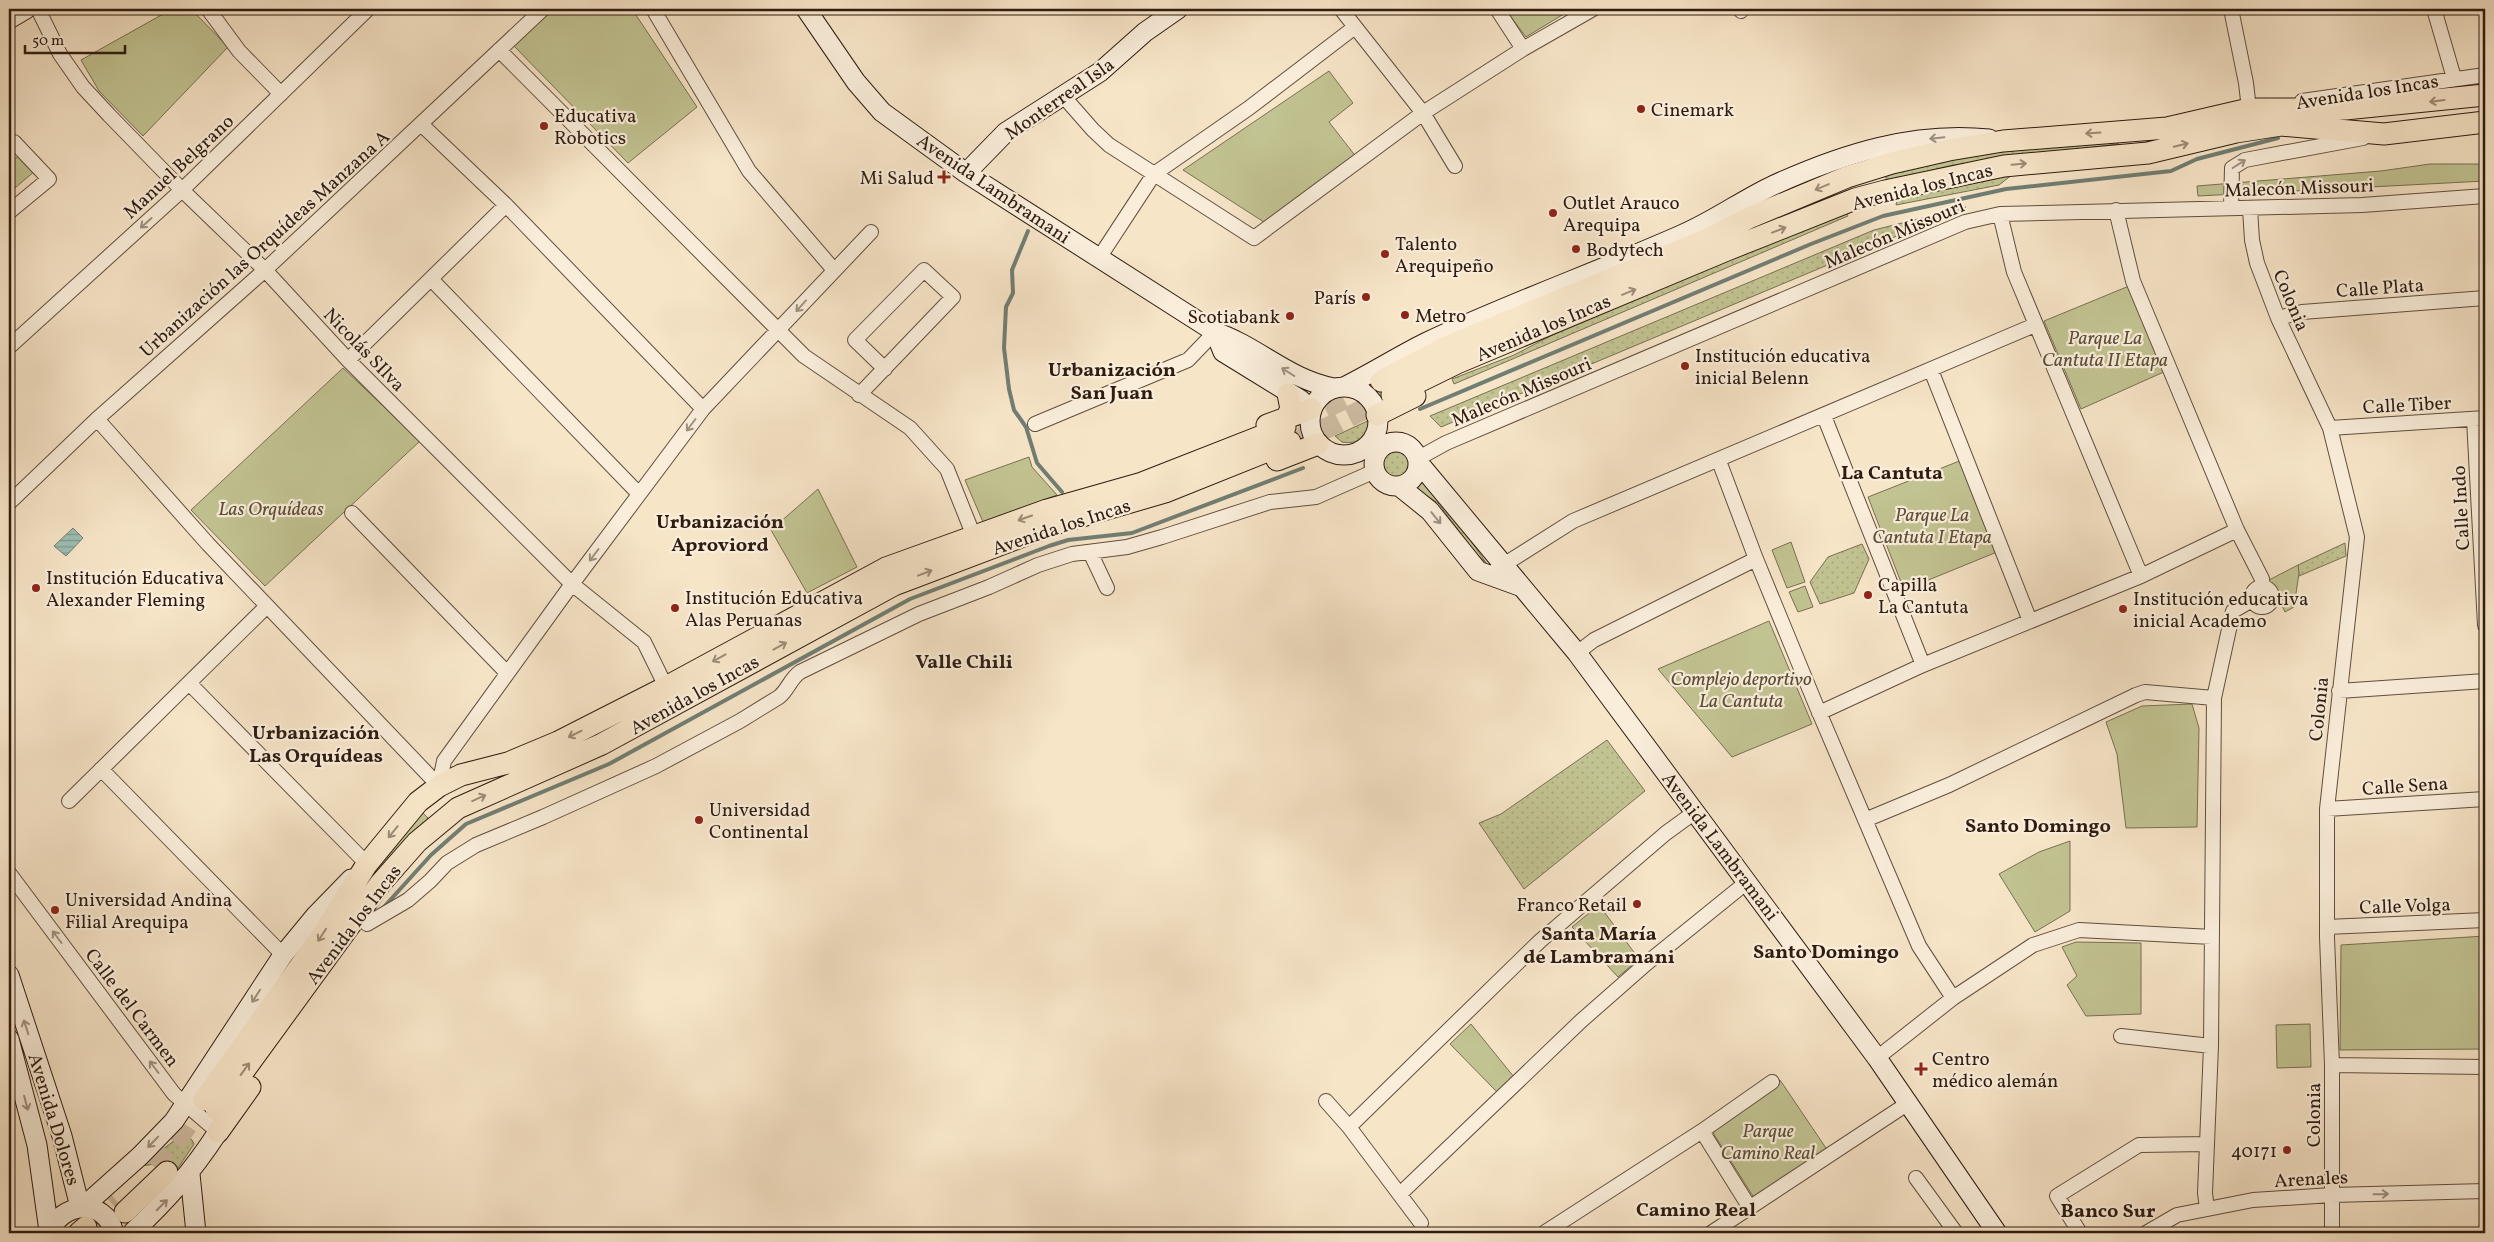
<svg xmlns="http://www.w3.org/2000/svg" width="2494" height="1242" font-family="Vollkorn,serif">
<defs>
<pattern id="grass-dots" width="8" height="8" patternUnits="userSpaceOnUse" patternTransform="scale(1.25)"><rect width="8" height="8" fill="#c2c392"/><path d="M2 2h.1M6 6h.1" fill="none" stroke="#a7a77d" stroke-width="1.8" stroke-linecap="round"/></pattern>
<pattern id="water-rules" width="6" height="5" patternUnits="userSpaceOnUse" patternTransform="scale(1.25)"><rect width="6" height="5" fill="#9dbfb5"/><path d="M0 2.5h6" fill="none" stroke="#809a92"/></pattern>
</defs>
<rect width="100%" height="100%" fill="#f7e5c8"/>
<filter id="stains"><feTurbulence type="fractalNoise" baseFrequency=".004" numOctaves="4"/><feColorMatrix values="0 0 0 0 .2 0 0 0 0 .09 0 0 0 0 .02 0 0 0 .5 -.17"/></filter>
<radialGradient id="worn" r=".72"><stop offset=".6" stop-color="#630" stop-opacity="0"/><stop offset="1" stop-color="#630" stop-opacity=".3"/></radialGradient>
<!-- grass -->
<path fill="url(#grass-dots)" stroke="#787052" d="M2120,140L2118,144L1953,165L1887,181L1885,175L1940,160L1991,152Z
M2013,174L1999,185L1896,205L1897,200Z
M1966,207L1441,427L1430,416L1874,230Z
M1844,208L1848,216L1454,384L1452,379L1514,355L1568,327Z
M1372,419C1367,435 1360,445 1342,442L1335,436Z
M1382 463a14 14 0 1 1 28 0a14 14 0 1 1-28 0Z
M1424,472L1431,484L1487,564L1474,551L1438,503L1409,484Z
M2345,543L2346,556L2299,576L2298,565Z
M1862,544L1869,559L1854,593L1820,604L1810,582L1828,557Z
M1607,740L1645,791L1524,889L1479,823L1501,814Z
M422,812L428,818L362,900L358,895Z
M183,1134L192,1140L194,1144L168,1183L162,1163L141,1166Z"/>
<!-- park -->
<path fill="#c2c392" stroke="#787052" d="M172,9H191L228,47L143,136L99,91L81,60Z
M552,9H632L697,107L628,163L513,45Z
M1505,9H1572L1526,37Z
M1329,71L1353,103L1329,122L1357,158L1267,224L1183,170Z
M25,154L36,170L9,193V161Z
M2430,164H2485V181L2198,196L2197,186L2381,171Z
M2129,286L2166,371L2081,409L2044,321Z
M343,368L420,441L265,586L191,510Z
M1029,457L1032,467L1057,495L983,522L965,480Z
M1962,460L1997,552L1904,590L1868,497Z
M818,489L857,567L807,593L771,530Z
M1791,542L1805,582L1787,588L1772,550Z
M2298,565L2299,573L2294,607L2285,612L2269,580Z
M1805,586L1813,607L1798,612L1789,592Z
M1769,621L1812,724L1732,757L1658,669Z
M2192,704L2199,728L2197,827L2126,828L2117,754L2106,722L2142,706Z
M2070,841V911L2035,932L1999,874L2039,852Z
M1599,905L1639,959L1618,977L1572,927Z
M2485,936V1049L2340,1050L2341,945Z
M2076,942L2141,943V1014L2086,1016L2067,985L2077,976L2062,947Z
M1471,1024L1514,1077L1497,1092L1450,1044Z
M2310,1024L2311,1067L2277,1068L2276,1025Z
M1780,1080L1830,1154L1756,1201L1710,1128Z"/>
<!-- water -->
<path fill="url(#water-rules)" stroke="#717e73" d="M73,528L83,538L66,556L54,546Z"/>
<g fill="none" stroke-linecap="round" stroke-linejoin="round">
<!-- stream -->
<path stroke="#717e73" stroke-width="4" d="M1028,231L1012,270L1013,293L1006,307L1004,348L1009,389L1014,410L1026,427L1037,463L1062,492
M1420,409L1811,244L1883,216L2006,189L2171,171L2197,159L2278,138
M383,908L431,855L466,824L609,764L910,599L1049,546L1068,540L1132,533L1303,468"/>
<!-- primary-tunnel -->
<path stroke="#cfbda3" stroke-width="21" stroke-dasharray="21 11" stroke-linecap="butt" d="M1296,422L1381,381
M1290,442L1329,427L1392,395
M153,1166L180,1136L204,1100
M88,1225L116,1200"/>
<defs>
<path id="street" d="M38,9L60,54L83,87L109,115L182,190L265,270L348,360L572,584L644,642L669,693
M208,9L239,51L281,94
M653,9L749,171L834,270
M1341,9L1423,113L1455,166
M1497,9L1523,49
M1740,9L1741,11
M2231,9L2246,83L2249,109L2256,108
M2434,9L2454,78
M499,50L804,356L910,428L947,469L977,544
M1064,97L1093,130L1109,145L1254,238L1423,113L1523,49L1593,9
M2302,101L2485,75
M422,125L506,205L703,409
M9,144L14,142L49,179L9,212
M2231,208L2232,168L2245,160L2363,138
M2250,209L2252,240L2257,263L2278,318L2330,428L2357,537L2327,809V937L2332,1065V1233
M2116,210L2133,281L2237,530L2262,579L2263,587
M2000,214L2014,272L2141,576
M1099,258L1154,174L1249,108L1355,27
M431,279L639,494
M2278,318L2302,312L2485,298
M9,347L182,190L368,9
M348,360L506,205
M1931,370L2030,621
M859,395L953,297L924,270L855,340L885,369
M1824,416L1923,665
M97,419L208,544L439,786
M2474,419L2485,625
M1035,424L1188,360L1215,332
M2330,428L2485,418
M1417,459L1446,443L1965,222L2000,214L2362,205L2485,196
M1719,461L1756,559L1816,705L1919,946L1953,998
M9,503L97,419L265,270L543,9
M352,513L507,673
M1090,552L1107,588
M1497,569L1573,521L2035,325
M2252 597a10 10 0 1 1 20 0a10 10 0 1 1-20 0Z
M1577,653L1594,640L1756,559
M190,684L367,864
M2339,691L2485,681
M1819,713L1923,665L2141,576L2237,530
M101,769L283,955
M439,786L444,761L572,584L703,409L871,232
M69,801L267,606
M2327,809L2485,799
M1865,820L1949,785L2136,695L2145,692L2214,698
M9,873L174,1094L218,1132
M367,924L408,900L430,881L447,863L476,845L543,817L656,766L740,721L779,697C788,690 790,679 800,672L919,614L989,587L1038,565L1072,554L1127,547L1162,537L1270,502L1316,497L1375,471
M2327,927L2485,920
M2121,1036L2211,1046
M1877,1058L1953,998L2033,945L2079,930L2212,937
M2332,1065L2485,1067
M1326,1101L1349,1127L1421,1223
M1349,1127L1540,941L1666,833L1695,812
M1702,1131L1750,1208
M1916,1178L1956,1233
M1400,1194L1581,1021L1647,963L1747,882
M2207,1209L2205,1193L2211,1046L2214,698L2233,611L2252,600
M1544,1233L1702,1131L1772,1082
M1711,1233L1907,1104
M2080,1233L2057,1196L2139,1145L2207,1144
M2146,1233L2177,1215L2253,1200L2332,1195L2485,1191"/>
<path id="secondary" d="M806,9L856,82L882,112L966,173L1215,332C1257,346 1289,380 1334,388
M9,19L26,9
M966,173L1006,132L1100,72L1145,32L1178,9
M1215,332L1223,352L1301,400
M1310 421a34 34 0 1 1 68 0a34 34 0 1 1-68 0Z
M1344,387C1372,373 1399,356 1427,342C1510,303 1597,272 1681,235C1714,221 1742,200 1774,185C1842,154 1914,131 1989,139
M1374 464a22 22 0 1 1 44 0a22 22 0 1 1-44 0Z
M1418,462L1577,653L1877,1058L1997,1233
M1399,486L1430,511L1478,571L1522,587
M9,975L62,1136L80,1207
M9,1039L37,1145L49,1231
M190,1174L196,1233
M83,1207L140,1156L174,1121L283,955L316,915L351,879
M49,1233C61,1202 105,1197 114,1233
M132,1233C168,1199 191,1173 218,1132"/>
<path id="primary" d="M1381,381L1446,347L1708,239L1751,217L1847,177L1892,163L1949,150L2003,141L2167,128L2249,109H2345L2485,95
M1392,395L1457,363L1727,250L1855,199L1885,191L2004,166L2148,153L2236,132L2281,125L2384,134L2485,122
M1377,415L1415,396
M1286,418L1291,409L1288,394
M1267,425L1311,409
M1277,460L1318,444
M204,1100L319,940L367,864L418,802L439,786L461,775L508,763L558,742L666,687L886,568L1047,510L1142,483L1285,427
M216,1109L380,884L417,842L458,808L602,744L894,585L1055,524L1165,492L1290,442
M218,1132L250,1087
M125,1212L167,1172
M79,1233L86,1227"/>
</defs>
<!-- street casing -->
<use href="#street" stroke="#614e3f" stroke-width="16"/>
<!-- secondary casing -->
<use href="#secondary" stroke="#2f1c11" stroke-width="21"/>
<!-- primary casing -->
<use href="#primary" stroke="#2f1c11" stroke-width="23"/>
<!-- street -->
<use href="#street" stroke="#faeedb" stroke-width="14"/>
<!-- secondary -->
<use href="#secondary" stroke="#faeedb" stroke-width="19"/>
<!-- primary -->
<use href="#primary" stroke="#f7e5c8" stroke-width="21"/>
</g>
<!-- one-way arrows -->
<defs><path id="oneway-shaft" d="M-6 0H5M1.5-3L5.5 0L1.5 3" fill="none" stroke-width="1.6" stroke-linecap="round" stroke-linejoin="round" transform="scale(1.25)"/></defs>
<g stroke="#9d8b76">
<use href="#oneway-shaft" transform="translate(2437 101) rotate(173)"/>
<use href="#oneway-shaft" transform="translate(2093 133) rotate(176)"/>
<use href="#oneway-shaft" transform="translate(2181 145) rotate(-13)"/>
<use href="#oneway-shaft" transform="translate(2019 164) rotate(-5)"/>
<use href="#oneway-shaft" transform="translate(1822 187) rotate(157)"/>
<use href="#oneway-shaft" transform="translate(1779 230) rotate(-21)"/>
<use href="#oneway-shaft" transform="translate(1629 292) rotate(-22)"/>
<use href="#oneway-shaft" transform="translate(1025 518) rotate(161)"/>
<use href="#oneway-shaft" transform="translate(925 573) rotate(-21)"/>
<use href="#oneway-shaft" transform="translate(780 646) rotate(-29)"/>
<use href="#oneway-shaft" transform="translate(719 658) rotate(151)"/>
<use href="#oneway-shaft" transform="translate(575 734) rotate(154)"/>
<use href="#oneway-shaft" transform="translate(479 798) rotate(-24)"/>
<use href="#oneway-shaft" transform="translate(393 832) rotate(129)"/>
<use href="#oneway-shaft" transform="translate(322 935) rotate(123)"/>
<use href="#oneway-shaft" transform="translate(245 1069) rotate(-54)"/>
</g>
<g stroke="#9f9080">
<use href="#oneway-shaft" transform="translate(1937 138) rotate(174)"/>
<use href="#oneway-shaft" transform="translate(2239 164) rotate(-32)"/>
<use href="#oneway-shaft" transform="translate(146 223) rotate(138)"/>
<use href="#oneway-shaft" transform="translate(801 306) rotate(132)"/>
<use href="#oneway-shaft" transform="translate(1288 372) rotate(-148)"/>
<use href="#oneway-shaft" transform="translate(691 425) rotate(127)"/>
<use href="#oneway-shaft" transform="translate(1436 518) rotate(51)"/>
<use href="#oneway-shaft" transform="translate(594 555) rotate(127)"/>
<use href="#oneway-shaft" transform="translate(57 937) rotate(-127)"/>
<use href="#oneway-shaft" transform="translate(256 996) rotate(123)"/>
<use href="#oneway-shaft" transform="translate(26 1027) rotate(-108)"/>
<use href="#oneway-shaft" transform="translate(154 1067) rotate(-127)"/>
<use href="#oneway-shaft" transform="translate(26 1103) rotate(75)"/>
<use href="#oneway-shaft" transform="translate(153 1142) rotate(134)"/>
<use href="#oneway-shaft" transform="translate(2381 1194) rotate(-1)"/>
<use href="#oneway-shaft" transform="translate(162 1205) rotate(-45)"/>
</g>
<!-- markers -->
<g fill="#8f2418" stroke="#faeedb" stroke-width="2">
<circle cx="1641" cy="109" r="5"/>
<circle cx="544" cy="126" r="5"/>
<path d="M941.5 169.5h5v5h5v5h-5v5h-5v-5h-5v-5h5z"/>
<circle cx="1553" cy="213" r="5"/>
<circle cx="1576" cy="249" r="5"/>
<circle cx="1385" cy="254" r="5"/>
<circle cx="1366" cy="297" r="5"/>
<circle cx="1405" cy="315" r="5"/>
<circle cx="1290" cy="316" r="5"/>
<circle cx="1685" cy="366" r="5"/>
<circle cx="36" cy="588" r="5"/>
<circle cx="1868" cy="595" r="5"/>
<circle cx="675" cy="608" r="5"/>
<circle cx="2123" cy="609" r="5"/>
<circle cx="699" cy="820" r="5"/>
<circle cx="1637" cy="904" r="5"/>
<circle cx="55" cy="910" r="5"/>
<path d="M1918.5 1061.5h5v5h5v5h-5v5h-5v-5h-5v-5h5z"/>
<circle cx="2287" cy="1150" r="5"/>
</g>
<g text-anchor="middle" stroke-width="4.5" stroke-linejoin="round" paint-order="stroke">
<!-- street labels -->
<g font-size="19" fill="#2f1c11" stroke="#faeedb">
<text transform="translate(2367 91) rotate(-9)" y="7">Avenida los Incas</text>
<text transform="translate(1059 98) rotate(-35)" y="7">Monterreal Isla</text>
<text transform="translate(178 166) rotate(-43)" y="7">Manuel Belgrano</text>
<text transform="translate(1922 186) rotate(-14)" y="7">Avenida los Incas</text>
<text transform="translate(2299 187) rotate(-2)" y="7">Malecón Missouri</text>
<text transform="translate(994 188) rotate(34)" y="7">Avenida Lambramani</text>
<text transform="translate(1894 233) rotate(-23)" y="7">Malecón Missouri</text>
<text transform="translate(264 243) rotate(-42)" y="7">Urbanización las Orquídeas Manzana A</text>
<text transform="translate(2380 287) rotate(-4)" y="7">Calle Plata</text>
<text transform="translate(2292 300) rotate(67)" y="7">Colonia</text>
<text transform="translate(1543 327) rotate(-23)" y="7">Avenida los Incas</text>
<text transform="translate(365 349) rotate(46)" y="7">Nicolás SIlva</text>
<text transform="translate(1521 391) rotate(-23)" y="7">Malecón Missouri</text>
<text transform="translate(2407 404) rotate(-3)" y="7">Calle Tiber</text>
<text transform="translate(2460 508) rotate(-93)" y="7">Calle Indo</text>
<text transform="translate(1061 526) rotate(-18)" y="7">Avenida los Incas</text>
<text transform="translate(694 694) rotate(-29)" y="7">Avenida los Incas</text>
<text transform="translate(2318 709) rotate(-84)" y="7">Colonia</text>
<text transform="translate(2405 785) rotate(-4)" y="7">Calle Sena</text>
<text transform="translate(1721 846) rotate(53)" y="7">Avenida Lambramani</text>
<text transform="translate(2405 905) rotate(-2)" y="7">Calle Volga</text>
<text transform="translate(353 924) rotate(-53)" y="7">Avenida los Incas</text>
<text transform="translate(133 1007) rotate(53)" y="7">Calle del Carmen</text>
<text transform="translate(2313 1115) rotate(-90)" y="7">Colonia</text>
<text transform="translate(55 1119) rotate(73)" y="7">Avenida Dolores</text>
<text transform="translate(2311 1178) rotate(-3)" y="7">Arenales</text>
</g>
<!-- poi labels -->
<g font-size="19" fill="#2f1c11" stroke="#faeedb" text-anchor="start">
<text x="1651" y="116">Cinemark</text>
<text x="554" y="122">Educativa<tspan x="554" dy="22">Robotics</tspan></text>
<text x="934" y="184" text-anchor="end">Mi Salud</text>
<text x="1563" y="209">Outlet Arauco<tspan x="1563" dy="22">Arequipa</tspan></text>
<text x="1395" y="250">Talento<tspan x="1395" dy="22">Arequipeño</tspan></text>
<text x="1586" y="256">Bodytech</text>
<text x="1356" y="304" text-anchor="end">París</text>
<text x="1415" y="322">Metro</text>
<text x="1280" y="323" text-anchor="end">Scotiabank</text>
<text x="1695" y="362">Institución educativa<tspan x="1695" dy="22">inicial Belenn</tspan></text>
<text x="46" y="584">Institución Educativa<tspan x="46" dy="22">Alexander Fleming</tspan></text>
<text x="1878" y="591">Capilla<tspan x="1878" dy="22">La Cantuta</tspan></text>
<text x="685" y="604">Institución Educativa<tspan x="685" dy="22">Alas Peruanas</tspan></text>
<text x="2133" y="605">Institución educativa<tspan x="2133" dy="22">inicial Academo</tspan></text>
<text x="709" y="816">Universidad<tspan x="709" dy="22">Continental</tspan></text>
<text x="65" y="906">Universidad Andina<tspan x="65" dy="22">Filial Arequipa</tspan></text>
<text x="1627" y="911" text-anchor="end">Franco Retail</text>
<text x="1932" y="1065">Centro<tspan x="1932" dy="22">médico alemán</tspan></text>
<text x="2277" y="1157" text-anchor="end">40171</text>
</g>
<!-- park labels -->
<g font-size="19" font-style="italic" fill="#5b4e38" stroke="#faeedb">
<text x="2105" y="344">Parque La<tspan x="2105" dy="22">Cantuta II Etapa</tspan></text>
<text x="271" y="515">Las Orquídeas</text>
<text x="1932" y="521">Parque La<tspan x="1932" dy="22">Cantuta I Etapa</tspan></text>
<text x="1741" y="685">Complejo deportivo<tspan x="1741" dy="22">La Cantuta</tspan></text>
<text x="1768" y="1137">Parque<tspan x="1768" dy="22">Camino Real</tspan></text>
</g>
<!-- neighbourhood labels -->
<g font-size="20" font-weight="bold" fill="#2f1c11" stroke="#faeedb">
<text x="1112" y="376">Urbanización<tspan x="1112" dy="23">San Juan</tspan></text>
<text x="1892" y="479">La Cantuta</text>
<text x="720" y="528">Urbanización<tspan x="720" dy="23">Aproviord</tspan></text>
<text x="964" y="668">Valle Chili</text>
<text x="316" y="739">Urbanización<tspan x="316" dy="23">Las Orquídeas</tspan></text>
<text x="2038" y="832">Santo Domingo</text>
<text x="1599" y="940">Santa María<tspan x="1599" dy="23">de Lambramani</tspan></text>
<text x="1826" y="958">Santo Domingo</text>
<text x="1696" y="1216">Camino Real</text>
<text x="2108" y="1217">Banco Sur</text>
</g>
</g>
<!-- margin -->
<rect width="2494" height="1242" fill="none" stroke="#f7e5c8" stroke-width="30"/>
<rect x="10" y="10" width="2474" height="1222" fill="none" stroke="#2f1c11" stroke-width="2.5"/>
<rect x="15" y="15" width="2464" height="1212" fill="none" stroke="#2f1c11"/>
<!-- scale -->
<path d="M25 45v8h100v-8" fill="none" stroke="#2f1c11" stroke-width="2.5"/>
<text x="32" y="45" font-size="15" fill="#2f1c11" stroke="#faeedb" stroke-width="4" paint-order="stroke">50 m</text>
<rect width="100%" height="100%" filter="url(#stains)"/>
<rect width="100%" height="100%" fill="url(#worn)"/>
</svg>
